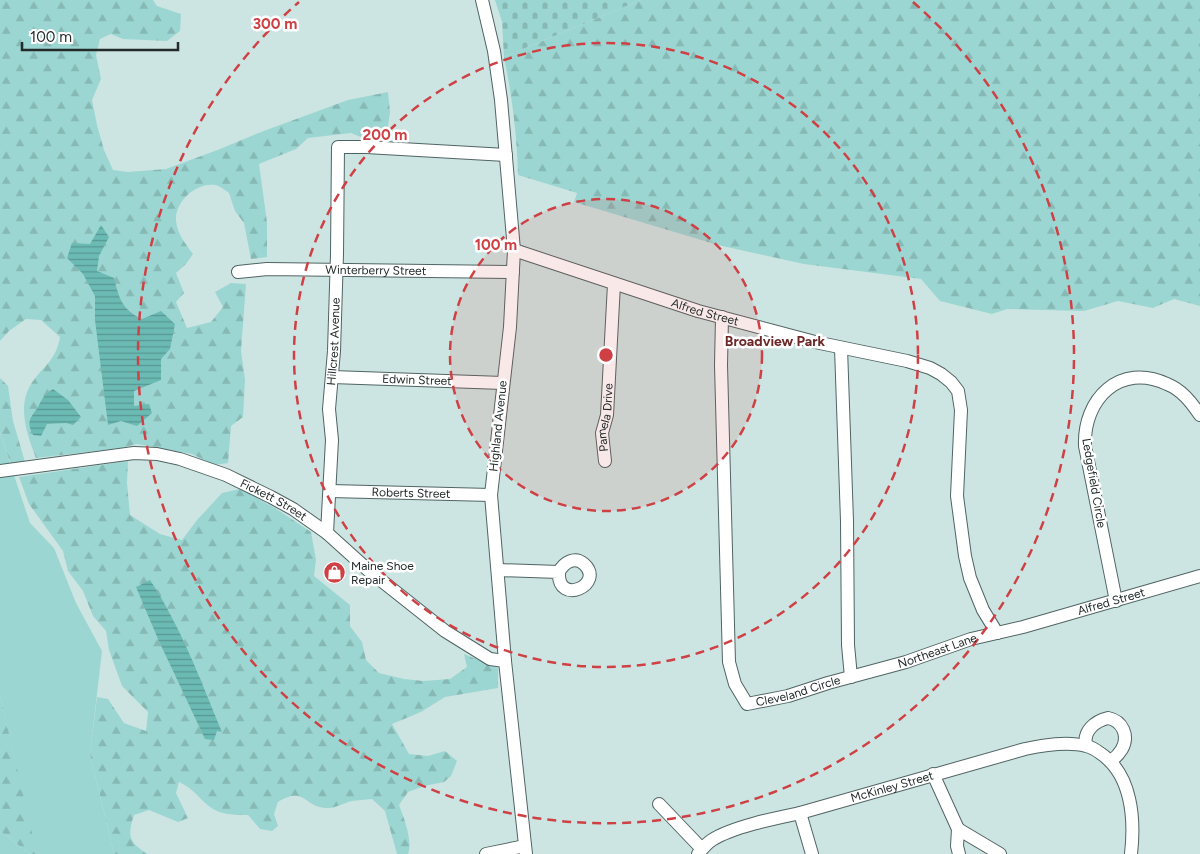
<svg xmlns="http://www.w3.org/2000/svg" width="1200" height="854" font-family="Figtree,sans-serif">
<defs>
<pattern id="forest-firs" width="22" height="20" patternUnits="userSpaceOnUse" patternTransform="scale(1.25)"><rect width="22" height="20" fill="#9cd6d2"/><path d="M5 1l3.5 6h-7zM16 11l3.5 6h-7z" fill="#86b8b4"/></pattern>
<pattern id="cemetery-stones" width="16" height="16" patternUnits="userSpaceOnUse" patternTransform="scale(1.25)"><rect width="16" height="16" fill="#9cd6d2"/><path d="M2 7V4a2 2 0 0 1 4 0v3zM10 15v-3a2 2 0 0 1 4 0v3z" fill="#86b8b4"/></pattern>
<pattern id="water-rules" width="6" height="5" patternUnits="userSpaceOnUse" patternTransform="scale(1.25)"><rect width="6" height="5" fill="#6bbab4"/><path d="M0 2.5h6" fill="none" stroke="#589793"/></pattern>
</defs>
<rect width="100%" height="100%" fill="#cde5e2"/>
<!-- green -->
<path fill="#9cd6d2" d="M0,433L30,523L54,548L76,603L102,651L90,754L114,854H36L0,695Z
M0,831L30,854H0Z"/>
<!-- forest -->
<path fill="url(#forest-firs)" d="M0,0H153L157,6L181,14L180,31L167,41L123,39L111,34L100,39L96,55L101,79L92,100L97,125L104,150L113,170L128,172L166,169L220,149L261,132L348,100L388,92L390,112L386,140L363,138L351,133L308,138L296,149L259,164L267,222V257L251,259L244,223L235,211L229,193C225,190 220,186 215,185C197,182 175,201 176,220C177,234 185,243 193,254L186,264L176,273L184,293L176,302L187,328L211,322L223,307L215,292L231,283L246,284L241,351L245,380L243,417L231,426L228,463L214,465L192,454L137,444L121,448L36,458C28,437 17,408 30,386C41,367 56,362 60,337L41,320L26,319L9,331L0,341Z
M641,0H1200V306L1174,299L1153,308L1118,301L1084,311L1007,309L992,314L940,301L921,279L804,264L718,245L574,202L577,193L518,175C517,135 512,96 504,57Z
M0,378L8,386L13,421L25,462L11,465L0,433Z
M128,461L127,483L130,515L160,534L182,540L197,520L222,493L240,489L275,508L311,532L316,560L314,576L350,605V626L362,642L366,660L379,673L404,679L423,681L450,679L467,667L464,654L498,668V688L445,697L421,712L392,724L409,754L428,756L445,751L457,761L451,776L444,782L424,786L408,792L399,805C404,818 413,841 408,854H397L385,811L372,799C365,800 358,800 352,801C343,803 335,809 325,808C303,806 305,786 278,802L274,814L278,826L272,831L260,829L248,815C236,815 223,815 213,809C201,802 195,789 179,782L176,793L188,818L178,822L149,810L134,815C127,836 129,843 148,854H114L90,754L97,697L108,699L124,723L146,731L148,712L122,686L109,650L106,631L93,616L83,591L68,571L63,551L29,504L19,477Z
M0,695L34,841L36,854H30L0,831Z"/>
<!-- cemetery -->
<path fill="url(#cemetery-stones)" d="M495,0H641L504,57L502,22Z"/>
<!-- water -->
<path fill="url(#water-rules)" d="M101,225L109,237L99,256L97,271L114,278C119,298 122,310 142,319L161,311L175,324L170,349L161,359V380L134,391V406L149,404L152,413L137,426L121,421L108,425L95,320V296L83,274L67,258L72,243L90,244Z
M53,389L68,400L81,417L73,425L66,423L47,424L41,436L33,435C26,421 30,419 38,407C44,396 43,396 53,389Z
M150,580C181,627 200,679 222,732L217,731L214,740L205,739L158,639L136,587Z"/>
<g fill="none" stroke-linecap="round" stroke-linejoin="round">
<defs>
<g id="minor">
<path d="M482,0L494,51L501,100L514,250L510,327L491,495L505,661L526,854"/>
<path id="s1" d="M514,250L698,311L815,342L907,361L930,368L941,374L951,382L958,391L961,410L957,496L965,556L970,578L983,610L997,633"/>
<path id="s2" d="M238,272L267,269L513,272"/>
<path id="s3" d="M722,317L721,365L729,662L735,684L747,704L788,696L828,683L906,662L971,639L1023,627L1200,576"/>
<path d="M841,348L847,521L848,645L851,677"/>
<path id="s4" d="M332,377L503,383"/>
<path id="s5" d="M605,461L602,433L607,415L614,284"/>
<path id="s6" d="M0,471L134,453L157,454L180,459L226,475L271,497L293,509L327,533L368,570L445,631L490,659L505,661"/>
<path id="s7" d="M330,491L491,495"/>
<path id="s8" d="M327,533L332,440L329,409L334,351L337,254L338,147H366L506,155"/>
<path d="M498,570L559,572C564,562 575,556 584,564C606,584 557,607 559,572"/>
<path d="M1116,601L1085,446C1083,399 1120,362 1167,384C1182,390 1191,402 1200,415"/>
<path d="M1086,745C1083,731 1095,721 1108,718C1123,721 1129,736 1122,749C1119,754 1115,758 1111,761"/>
<path d="M933,774L958,829"/>
<path d="M659,804L702,849"/>
<path d="M800,813L812,854"/>
<path d="M486,854L525,846"/>
<path id="s9" d="M698,854C702,849 707,843 712,840C732,827 776,818 800,813L1025,749C1044,745 1067,741 1086,746C1091,747 1096,750 1100,753C1132,774 1135,819 1131,854"/>
<path d="M959,854L957,846L958,829L1000,854"/>
</g>
</defs>
<!-- minor casing -->
<use href="#minor" stroke="#506463" stroke-width="14"/>
<!-- minor -->
<use href="#minor" stroke="#fff" stroke-width="12"/>
</g>
<!-- distance rings -->
<circle cx="606" cy="355" r="156" fill="#cf4044" fill-opacity=".12"/>
<g fill="none" stroke="#cf4044" stroke-width="2.5" stroke-dasharray="9 6">
<circle cx="606" cy="355" r="156"/>
<circle cx="606" cy="355" r="312"/>
<path d="M913 2A468 468 0 1 1 299 2"/>
</g>
<!-- icons -->
<defs>
<symbol id="shop-disc" viewBox="-11 -11 22 22"><circle r="9.5" fill="#cf4044" stroke="#fff"/><path d="M-5-2.5h2.3a2.7 3.5 0 0 1 5.4 0H5L5.5 6h-11ZM-1.5-2.5h3a1.5 2.3 0 0 0-3 0Z" fill="#fff"/></symbol>
</defs>
<g fill-rule="evenodd">
<use href="#shop-disc" x="322" y="560" width="25" height="25"/>
</g>
<g text-anchor="middle" stroke-width="5" stroke-linejoin="round" paint-order="stroke">
<!-- street labels -->
<g font-size="12" fill="#222b2a" stroke="#fff">
<text dy="4" stroke="none"><textPath href="#s2" startOffset="138">Winterberry Street</textPath></text>
<text dy="4" stroke="none"><textPath href="#s1" startOffset="201">Alfred Street</textPath></text>
<text dy="4" stroke="none"><textPath href="#s8" startOffset="192">Hillcrest Avenue</textPath></text>
<text dy="4" stroke="none"><textPath href="#s4" startOffset="85">Edwin Street</textPath></text>
<text dy="4" stroke="none"><textPath href="#s5" startOffset="44">Pamela Drive</textPath></text>
<text transform="translate(498 426) rotate(-84)" y="4">Highland Avenue</text>
<text transform="translate(1094 483) rotate(80)" y="4">Ledgefield Circle</text>
<text dy="4" stroke="none"><textPath href="#s7" startOffset="81">Roberts Street</textPath></text>
<text dy="4" stroke="none"><textPath href="#s6" startOffset="284">Fickett Street</textPath></text>
<text dy="4" stroke="none"><textPath href="#s3" startOffset="770">Alfred Street</textPath></text>
<text dy="4" stroke="none"><textPath href="#s3" startOffset="589">Northeast Lane</textPath></text>
<text dy="4" stroke="none"><textPath href="#s3" startOffset="444">Cleveland Circle</textPath></text>
<text dy="4" stroke="none"><textPath href="#s9" startOffset="208">McKinley Street</textPath></text>
</g>
<!-- poi labels -->
<g font-size="12" fill="#222b2a" stroke="#fff" text-anchor="start">
<text x="351" y="570">Maine Shoe<tspan x="351" dy="14">Repair</tspan></text>
</g>
<!-- neighbourhood labels -->
<g font-size="14" font-weight="bold" fill="#6d2727" stroke="#fff">
<text x="775" y="346">Broadview Park</text>
</g>
</g>
<circle cx="606" cy="355" r="8" fill="#cf4044" stroke="#fff" stroke-width="2.5"/>
<g font-size="15" text-anchor="middle" font-weight="bold" fill="#cf4044" stroke="#fff" stroke-width="5" stroke-linejoin="round" paint-order="stroke">
<text x="275" y="29">300 m</text>
<text x="385" y="140">200 m</text>
<text x="496" y="250">100 m</text>
</g>
<!-- scale -->
<path d="M22 42v8h156v-8" fill="none" stroke="#222b2a" stroke-width="2.5"/>
<text x="30" y="42" font-size="15" fill="#222b2a" stroke="#ffffff" stroke-width="4" paint-order="stroke">100 m</text>
</svg>
